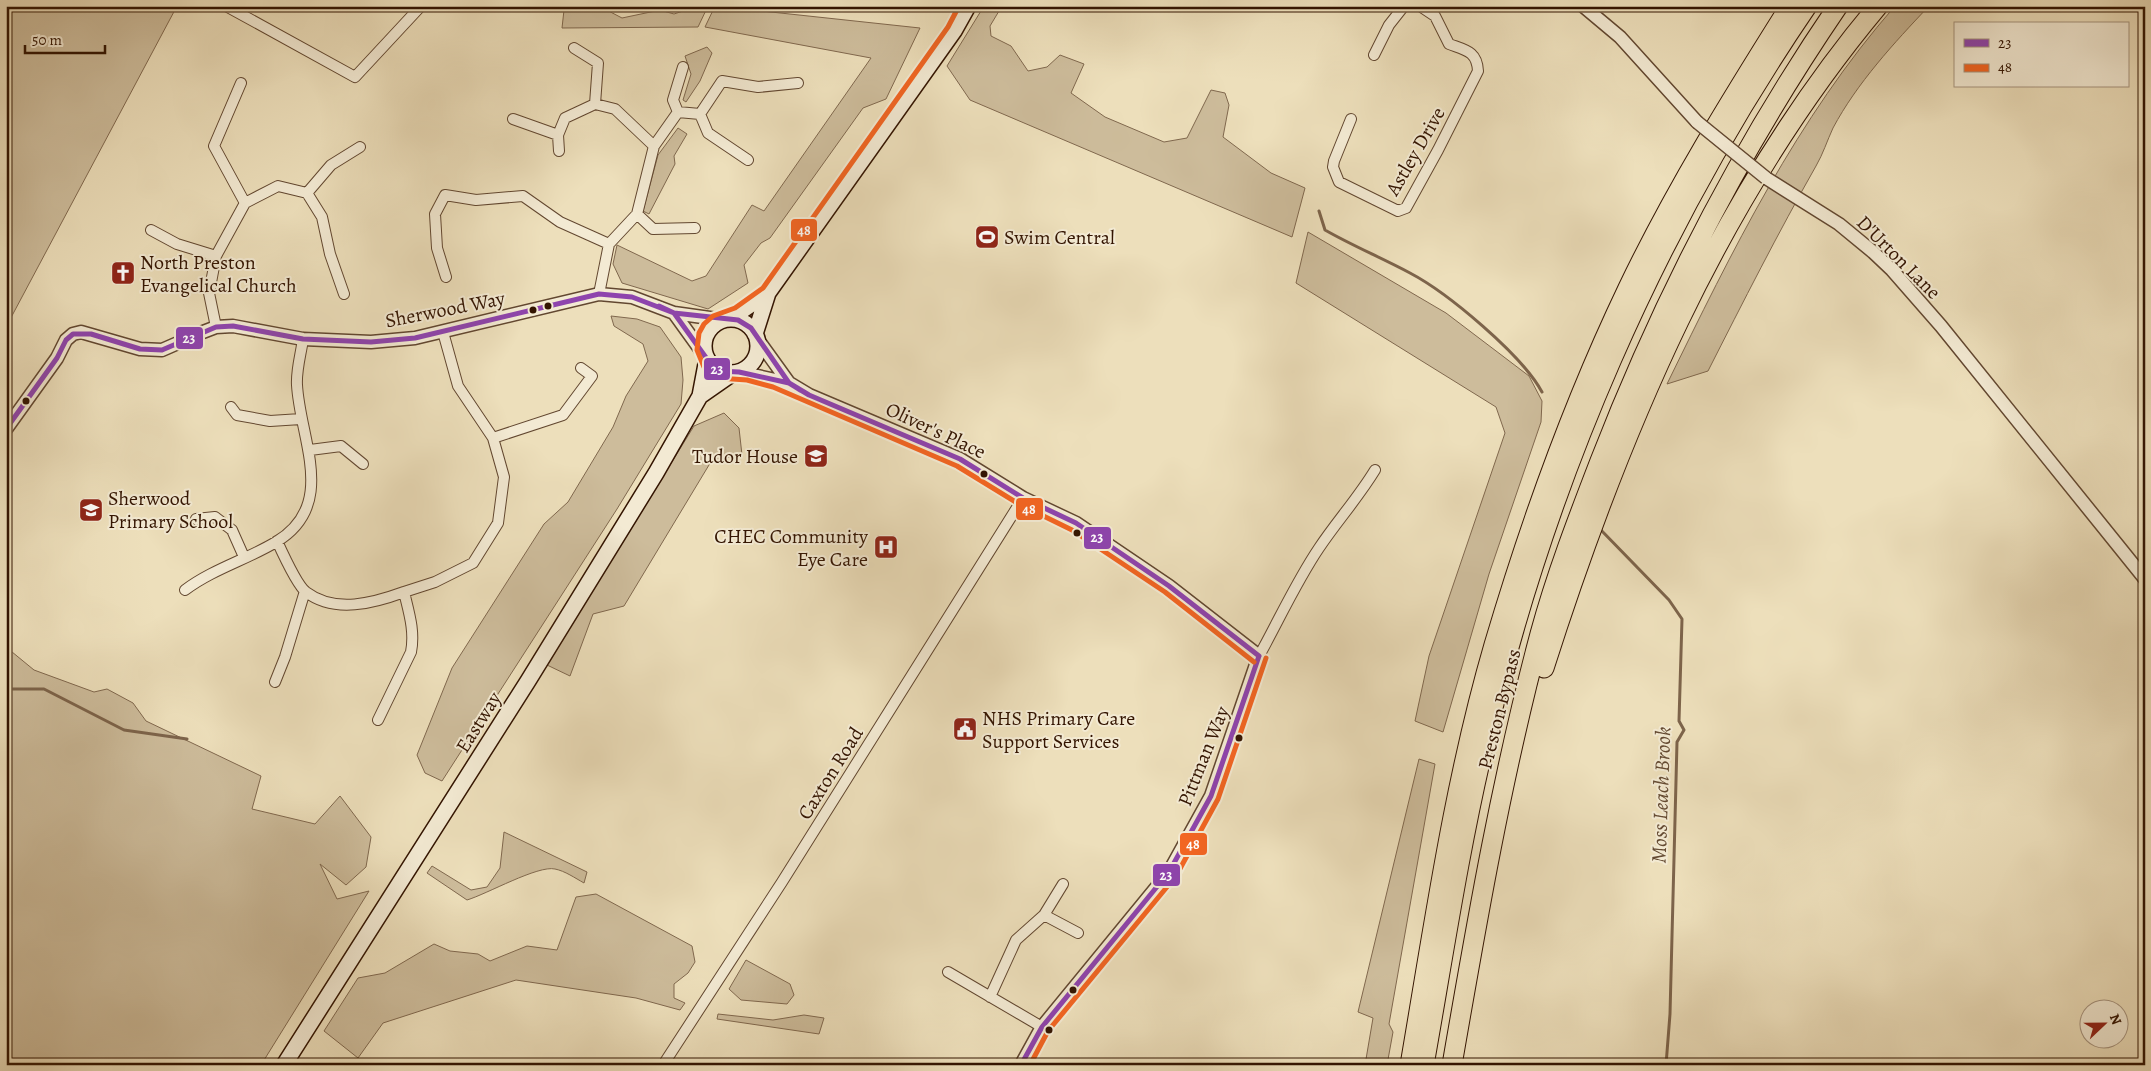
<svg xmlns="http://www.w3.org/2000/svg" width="2151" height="1071" font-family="Alegreya,serif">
<rect width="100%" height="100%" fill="#eddfbb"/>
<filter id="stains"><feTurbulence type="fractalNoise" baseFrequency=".004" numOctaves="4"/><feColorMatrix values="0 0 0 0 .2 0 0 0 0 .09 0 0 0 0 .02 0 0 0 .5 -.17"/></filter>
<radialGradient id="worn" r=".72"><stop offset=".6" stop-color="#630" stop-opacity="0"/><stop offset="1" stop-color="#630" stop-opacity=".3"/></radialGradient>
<!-- green -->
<path fill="#cdbc9b" stroke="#80684e" d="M6,6H177L6,327Z
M587,6H599L622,18L660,10L674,14L698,6H708L698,27L562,28L564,10Z
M715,6L920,28L886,99L863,108L770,238L761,243L744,265L748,283L708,309L622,283L613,264L617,245L692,281L706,276L752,205L764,211L871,58L705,27Z
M984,6H1002L990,26L991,36L1011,46L1028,71L1047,67L1060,55L1084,64L1071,93L1105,117L1164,142L1187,138L1211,90L1225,93L1229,105L1223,137L1271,173L1305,188L1292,237L970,100L947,66Z
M1895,6H1929C1894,43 1857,83 1833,128C1827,141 1823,154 1816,166C1778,233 1743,302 1708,371L1667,384C1732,251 1797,118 1895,6Z
M707,47L712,53L700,81L686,102L683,100L691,74L685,56Z
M678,128L687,134L674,156L675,164L649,214L643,211L658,155Z
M1308,232L1446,313L1529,376L1542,401L1541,422L1489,574L1443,732L1415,721L1429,656L1505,433L1496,407L1296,283Z
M611,316L637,319L660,327L681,357L683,380L681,404L617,509L442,781L425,773L417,755L452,668L544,524L568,502L613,427L626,396L648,361L643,344L614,326Z
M724,413L739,428L742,455L712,460L624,606L593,614L570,676L547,665L694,426Z
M6,647L34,670L94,692L107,689L133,703L146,721L261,776L252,809L315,824L340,796L371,837L366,867L346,885L320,864L337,899L369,891L261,1065H6Z
M1419,759L1435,764L1389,1024L1393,1032L1387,1065H1365L1373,1018L1358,1012Z
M504,832L587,872L584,883C575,878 565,871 555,869C538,865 487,894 467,900L427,873L432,866L471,890L487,887L500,868Z
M596,894L692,946L695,962L688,973L674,984V998L685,1003L680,1010L636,998L516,980L383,1023L358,1058L324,1031L358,978L385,973L434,944L450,951L478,954L490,961L527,946L557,950L576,897Z
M746,960L790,984L794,995L787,1004L741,1000L729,989Z
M718,1014L773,1020L804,1015L824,1018L819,1034L717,1019Z"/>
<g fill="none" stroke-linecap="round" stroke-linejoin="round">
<!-- stream -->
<path stroke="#7d644b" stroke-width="3" d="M1319,211L1325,230C1353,246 1382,258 1410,273C1448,293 1522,355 1542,392
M1599,528L1669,600L1682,619L1679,721L1684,730L1677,742L1670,1014L1666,1065
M6,689H44L124,730L187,739"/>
<defs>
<path id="minor" d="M226,6L355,77L421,6
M574,48L598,63L595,104
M1374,55L1389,25L1404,6
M241,83L214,146L245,203
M678,112L673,100L683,67
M700,114L708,133L748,160
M513,119L558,135
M1351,119L1334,161L1333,167L1339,182L1398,211L1406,208L1438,150L1478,71C1477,51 1465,50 1449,44L1435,16L1420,6
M559,151L558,135L565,118L595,104L615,109L654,146
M307,193L331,165L360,147
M637,214L653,229L695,228
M151,230L177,244L216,256
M446,277L437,248L435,214L445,195L476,200L523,196L560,222L609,244
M599,294L609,244L637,214L654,146L678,112L700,114L722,81L758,87L798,83
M216,327L209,293L216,256L245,203L278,186L307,193L322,217L330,254L344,294
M231,407L237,415L270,421L301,419
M493,438L563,415L592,376L581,368
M310,450L341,446L363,464
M196,519L215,517L232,530L244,557
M277,541C282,552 298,586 306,592C335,614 374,603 404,592
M185,590C213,569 246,560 276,542C338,505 300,440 297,385C296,370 301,354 303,339
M1259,656C1279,620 1296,582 1319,548C1337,521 1358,498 1375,470
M275,682L285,657L305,591
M378,720L411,652C415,631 409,613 404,592L435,582L473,563L498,523L504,477L493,438L458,386L443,332
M1044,915L1078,933
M948,972L1042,1027
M990,997L1016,940L1044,915L1063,884
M663,1065L782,882L1023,498"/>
<path id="tertiary" d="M1583,6L1620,37L1697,122
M1766,178L1839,224L1873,252L1892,270L1941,326L2145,579
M674,313L705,356
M758,340L789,383
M739,372L789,383L809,395L960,459L1023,498L1076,523L1169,586L1259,656L1211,796L1169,872L1042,1027L1021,1065
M6,429L57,358L66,340L73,334L81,332L140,349L162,350L203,332L216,327L233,326L303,339L371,342L415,338L599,294L632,297L674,313L724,320"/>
<path id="secondary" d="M704 346a27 27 0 1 1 54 0a27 27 0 1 1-54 0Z
M730,319L768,293
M755,334L768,293L954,31L968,6
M700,396L733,373
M284,1065L528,681L656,473L700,396L707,359"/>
<path id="motorway" d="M1544,668C1619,433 1718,197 1878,6
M1410,1065C1434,925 1454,782 1494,645C1530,523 1573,403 1628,288C1675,190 1732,98 1790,6
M1424,1065C1443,958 1459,850 1484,745C1545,481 1655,229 1807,6
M1452,1065C1477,920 1502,776 1540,634C1556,575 1578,518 1600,461C1662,301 1741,148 1838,6"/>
</defs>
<!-- minor casing -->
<use href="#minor" stroke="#624730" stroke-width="12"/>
<!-- tertiary casing -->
<use href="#tertiary" stroke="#624730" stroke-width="15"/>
<!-- secondary casing -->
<use href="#secondary" stroke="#331401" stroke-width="18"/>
<!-- motorway casing -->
<use href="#motorway" stroke="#331401" stroke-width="21"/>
<!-- minor -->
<use href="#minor" stroke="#f3ead3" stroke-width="10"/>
<!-- tertiary -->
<use href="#tertiary" stroke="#f3ead3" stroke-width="12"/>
<!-- secondary -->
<use href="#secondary" stroke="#f3ead3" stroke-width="15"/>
<!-- motorway -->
<use href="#motorway" stroke="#eddfbb" stroke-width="19"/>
<defs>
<path id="tertiary-bridge" d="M1697,122L1766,178"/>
</defs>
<!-- tertiary-bridge casing -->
<use href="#tertiary-bridge" stroke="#624730" stroke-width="15" stroke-linecap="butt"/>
<!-- tertiary-bridge -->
<use href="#tertiary-bridge" stroke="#f3ead3" stroke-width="12"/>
<defs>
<path id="bus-1" d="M659,306L674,313L707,359L719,371L739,372L789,383L800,390
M6,429L57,358L66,340L73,334H91L140,349L162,350L216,327L233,326L303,339L371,342L415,338L599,294L632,297L674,313L738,320L751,328L789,383L809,395L960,459L1023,498L1076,523L1169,586L1259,656
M1021,1065L1042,1027L1169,872L1211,796L1259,656"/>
<path id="bus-2" d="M959,6L948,27L763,288L735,308L713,316L704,324L699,333L697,350L704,367L718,378L747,380L773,387L957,466L1019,504L1072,530L1165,592L1254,662
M1030,1065L1048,1031L1176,876L1218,799L1266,658"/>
</defs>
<!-- bus-1 casing -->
<use href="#bus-1" stroke="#f3ead3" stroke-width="9"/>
<!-- bus-2 casing -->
<use href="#bus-2" stroke="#f3ead3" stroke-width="9"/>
<!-- bus-1 -->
<use href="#bus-1" stroke="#8e44ad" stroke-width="5"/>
<!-- bus-2 -->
<use href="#bus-2" stroke="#f26522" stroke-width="5"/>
</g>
<!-- icons -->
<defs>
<symbol id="stadium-square" viewBox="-11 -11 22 22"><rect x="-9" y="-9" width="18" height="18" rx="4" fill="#8f2418" stroke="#f3ead3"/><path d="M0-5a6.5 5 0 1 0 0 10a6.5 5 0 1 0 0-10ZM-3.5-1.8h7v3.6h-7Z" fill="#fff"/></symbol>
<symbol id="church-square" viewBox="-11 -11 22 22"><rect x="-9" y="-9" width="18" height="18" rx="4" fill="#8f2418" stroke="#f3ead3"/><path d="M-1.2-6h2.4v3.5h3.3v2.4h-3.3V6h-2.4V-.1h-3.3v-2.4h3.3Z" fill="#fff"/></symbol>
<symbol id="school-square" viewBox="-11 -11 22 22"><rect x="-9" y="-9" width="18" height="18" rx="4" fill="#8f2418" stroke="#f3ead3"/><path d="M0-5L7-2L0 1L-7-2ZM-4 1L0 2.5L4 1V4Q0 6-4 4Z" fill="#fff"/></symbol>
<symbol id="hospital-square" viewBox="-11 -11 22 22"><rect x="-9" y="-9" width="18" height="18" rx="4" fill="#8f2418" stroke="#f3ead3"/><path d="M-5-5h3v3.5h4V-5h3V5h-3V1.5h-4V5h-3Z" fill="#fff"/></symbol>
<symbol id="civic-square" viewBox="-11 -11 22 22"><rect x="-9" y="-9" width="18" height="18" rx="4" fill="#8f2418" stroke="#f3ead3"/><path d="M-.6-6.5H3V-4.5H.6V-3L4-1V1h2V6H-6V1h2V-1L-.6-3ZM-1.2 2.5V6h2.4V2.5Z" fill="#fff"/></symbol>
</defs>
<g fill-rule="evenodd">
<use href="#stadium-square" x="973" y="223" width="28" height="28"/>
<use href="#church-square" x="109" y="259" width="28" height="28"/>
<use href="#school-square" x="802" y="442" width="28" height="28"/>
<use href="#school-square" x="77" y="496" width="28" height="28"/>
<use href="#hospital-square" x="872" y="533" width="28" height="28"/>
<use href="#civic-square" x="951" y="715" width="28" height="28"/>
</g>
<!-- markers -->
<g fill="#331401" stroke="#f3ead3" stroke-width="2">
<circle cx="548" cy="306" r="4.5"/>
<circle cx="533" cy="310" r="4.5"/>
<circle cx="26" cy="401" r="4.5"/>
<circle cx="984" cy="474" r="4.5"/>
<circle cx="1077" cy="533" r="4.5"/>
<circle cx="1239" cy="738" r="4.5"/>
<circle cx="1073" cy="990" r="4.5"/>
<circle cx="1049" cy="1030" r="4.5"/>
</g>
<g text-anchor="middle" stroke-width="4" stroke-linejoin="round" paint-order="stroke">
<!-- street labels -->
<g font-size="20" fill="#331401" stroke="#f3ead3">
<text transform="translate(1415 151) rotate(-60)" y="7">Astley Drive</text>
<text transform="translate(1899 257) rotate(45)" y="7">D'Urton Lane</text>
<text transform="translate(445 309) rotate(-11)" y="7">Sherwood Way</text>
<text transform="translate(936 430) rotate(25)" y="7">Oliver's Place</text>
<text transform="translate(1499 709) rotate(-76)" y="7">Preston Bypass</text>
<text transform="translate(478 722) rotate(-58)" y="7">Eastway</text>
<text transform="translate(1203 756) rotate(-68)" y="7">Pittman Way</text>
<text transform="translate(830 773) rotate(-58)" y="7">Caxton Road</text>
</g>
<!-- poi labels -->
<g font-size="20" fill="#331401" stroke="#f3ead3" text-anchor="start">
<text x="1004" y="244">Swim Central</text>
<text x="140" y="269">North Preston<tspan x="140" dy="23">Evangelical Church</tspan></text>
<text x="798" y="463" text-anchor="end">Tudor House</text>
<text x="108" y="505">Sherwood<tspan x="108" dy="23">Primary School</tspan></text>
<text x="868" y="543" text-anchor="end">CHEC Community<tspan x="868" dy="23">Eye Care</tspan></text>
<text x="982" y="725">NHS Primary Care<tspan x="982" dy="23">Support Services</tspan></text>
</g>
<!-- water labels -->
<g font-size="21" font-style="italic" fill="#644a32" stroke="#f3ead3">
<text transform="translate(1661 795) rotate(-88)" y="7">Moss Leach Brook</text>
</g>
</g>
<g stroke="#f3ead3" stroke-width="2">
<rect x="790" y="218" width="28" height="24" rx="5" fill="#f26522"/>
<rect x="175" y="326" width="29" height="24" rx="5" fill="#8e44ad"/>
<rect x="703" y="357" width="28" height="24" rx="5" fill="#8e44ad"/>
<rect x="1015" y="497" width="29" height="24" rx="5" fill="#f26522"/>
<rect x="1083" y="526" width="29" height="24" rx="5" fill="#8e44ad"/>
<rect x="1179" y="832" width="29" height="24" rx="5" fill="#f26522"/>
<rect x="1152" y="863" width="29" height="24" rx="5" fill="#8e44ad"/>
</g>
<g font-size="14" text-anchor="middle" font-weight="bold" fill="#fff">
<text x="804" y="235">48</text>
<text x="189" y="343">23</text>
<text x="717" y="374">23</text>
<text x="1029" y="514">48</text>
<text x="1097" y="542">23</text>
<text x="1193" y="849">48</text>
<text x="1166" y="880">23</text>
</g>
<!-- margin -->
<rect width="2151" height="1071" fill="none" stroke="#eddfbb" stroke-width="25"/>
<rect x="8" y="8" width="2136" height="1056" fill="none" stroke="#331401" stroke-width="2.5"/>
<rect x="12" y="12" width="2126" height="1046" fill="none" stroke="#331401"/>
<!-- legend -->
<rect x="1954" y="22" width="175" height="65" fill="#f3ead3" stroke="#a6947f"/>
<rect x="1964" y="39" width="25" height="8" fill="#8e44ad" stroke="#a6947f"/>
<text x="1998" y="48" font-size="15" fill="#331401">23</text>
<rect x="1964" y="64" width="25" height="8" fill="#f26522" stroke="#a6947f"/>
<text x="1998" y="72" font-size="15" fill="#331401">48</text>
<!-- north arrow -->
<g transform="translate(2104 1024) rotate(68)"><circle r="24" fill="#f3ead3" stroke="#a6947f"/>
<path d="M0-4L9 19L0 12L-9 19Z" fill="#8f2418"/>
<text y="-8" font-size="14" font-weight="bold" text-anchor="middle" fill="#331401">N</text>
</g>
<!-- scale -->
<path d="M25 45v8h80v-8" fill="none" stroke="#331401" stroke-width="2.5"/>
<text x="32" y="45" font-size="15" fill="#331401" stroke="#f3ead3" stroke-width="4" paint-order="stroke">50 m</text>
<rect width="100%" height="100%" filter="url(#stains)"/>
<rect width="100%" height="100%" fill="url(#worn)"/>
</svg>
